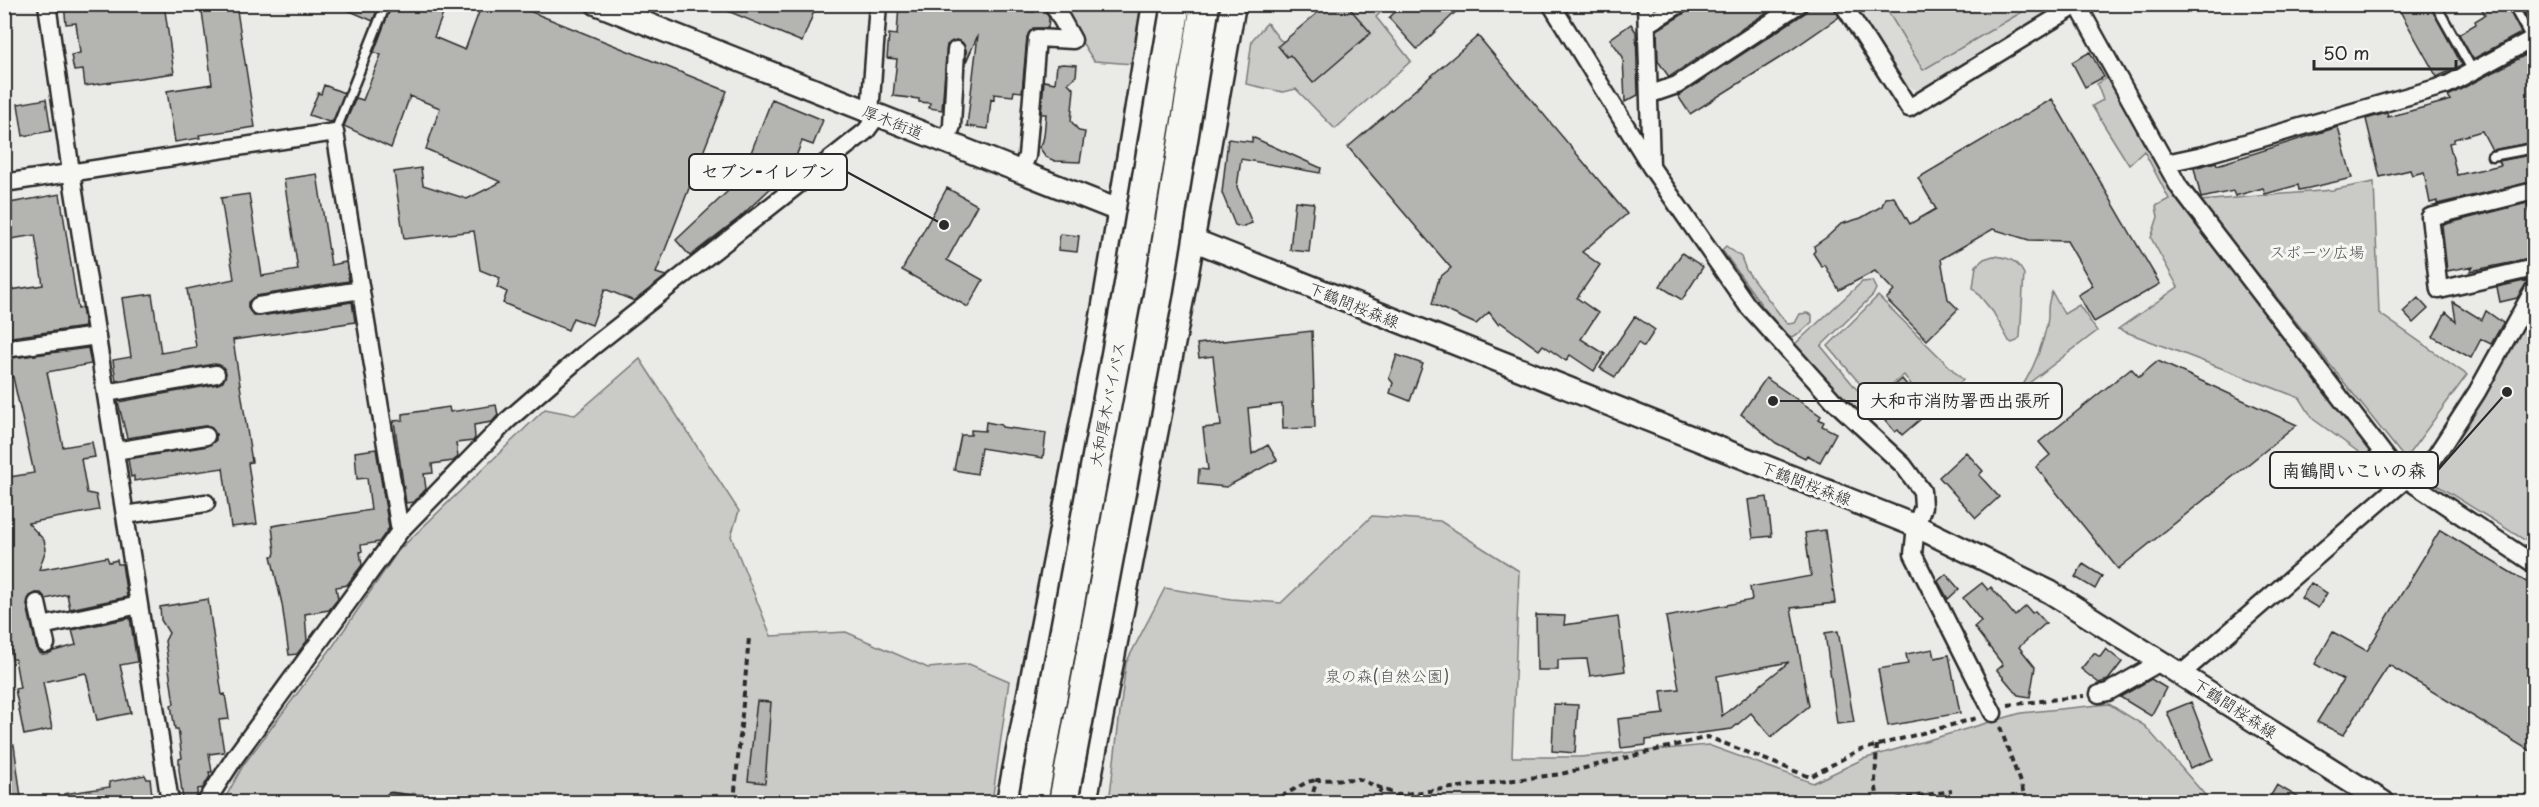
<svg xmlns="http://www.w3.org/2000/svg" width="2539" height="807" font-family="'Playpen Sans','Klee One',sans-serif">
<rect width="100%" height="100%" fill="#eaeae6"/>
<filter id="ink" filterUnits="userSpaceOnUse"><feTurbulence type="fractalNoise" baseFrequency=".0167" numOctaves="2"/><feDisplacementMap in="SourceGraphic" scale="12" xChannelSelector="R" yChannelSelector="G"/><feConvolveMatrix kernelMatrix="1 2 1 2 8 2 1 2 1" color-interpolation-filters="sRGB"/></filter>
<g filter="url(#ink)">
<!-- built -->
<path fill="#dadad6" d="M1854,5H2049L2048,8L2022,29L1919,90L1907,86Z"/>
<!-- green -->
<path fill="#cacac7" stroke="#7a7a79" stroke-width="1.5" d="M1058,5H1142L1133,64L1094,61Z
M1339,5H1388L1376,17L1411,61L1335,129L1296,89L1283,92L1246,84L1252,40L1267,23L1280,40L1294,46Z
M1884,5H2034L1923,70Z
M2109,76L2380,455L2375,464L2313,419L2300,398L2118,329L2178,287L2151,238L2158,217L2156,206L2169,199L2144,151L2129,165L2092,106L2103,100L2097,84Z
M2374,182L2379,313L2467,375L2405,459L2200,201L2332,190Z
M1726,246L1741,257L1746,270L1787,324L1795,323L1800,314L1807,313L1812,315V322L1800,333L1789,338L1763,307L1722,250Z
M1993,256C2008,257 2017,260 2024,274L2020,337L2017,341L2012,343L2009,341L1993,312L1973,288L1976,266L1984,259Z
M1872,281L1876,289L1873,295L1821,346L1864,398L1863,405L1858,410L1850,406L1795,344L1862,282Z
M2052,292L2064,314L2079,305L2097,331L2020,390C2034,368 2042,349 2047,324C2050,310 2045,309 2052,292Z
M1878,296L1963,380L1930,409L1904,375L1873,399L1828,346Z
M2534,306V546L2424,477Z
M640,359L739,511L731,536L771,636L846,632L928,668L969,664L1009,681L992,802H478L412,793V802H223L244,764L333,646L398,551L545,409L575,415Z
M1372,516L1440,521L1519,571L1512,757H1580L1708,745L1813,783L1863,759L2021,713L2109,704L2145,726L2211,802H1109L1126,663L1165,588L1231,599L1281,603Z"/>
<!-- building -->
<path fill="#b4b4b1" stroke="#2b2b2b" stroke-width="1.5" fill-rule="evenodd" d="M64,4H164L174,73L85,86L83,70L74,71L71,55L80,53L76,23L66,24Z
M201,4H236L255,127L199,135L200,138L175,142L167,91L212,84Z
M334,4H379L373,21Z
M392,4H447L434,37L465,50L482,4H512L727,91L656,273L666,276L634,301L605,289L592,325L573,318L568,330L503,303L507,292L497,287L500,278L480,270L474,231L404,239L394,172L421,168L423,185L467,199L501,182L426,149L440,108L410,96L391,148L344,126L356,98L363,100L381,55L374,52Z
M711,4H817L802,42Z
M899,4H927V10L975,11L976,4H998L997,9L1034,12V8L1044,9L1049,18L1048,28H1033L1027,37L1022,92L1014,91L1013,96L994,94V100L991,99L988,129L967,126L978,35L966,62V50L962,42L956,40L947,45L942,110L929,108L930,103L919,102V99L893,96L897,59L887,58L889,34L897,35Z
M1328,4H1346L1371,33L1313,83L1290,55L1287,57L1278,46Z
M1403,4H1464L1417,49L1389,18Z
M1690,4H1779L1669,77L1658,61L1657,30L1685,13Z
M1809,4H1832L1839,17L1781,57L1690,114L1678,96L1805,13Z
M2396,4H2429L2462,65L2437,77Z
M2479,4H2506L2521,33L2473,59L2459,34L2476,24L2475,21L2485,15Z
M2520,4H2535V28H2533Z
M1631,24L1636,32L1638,95L1625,102L1623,57L1610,39Z
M1478,36L1627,214L1582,252L1600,265L1577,298L1598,313L1581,339L1605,354L1594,371L1570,355L1566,361L1543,345L1539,350L1500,322L1498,324L1489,312L1476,324L1432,304L1439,278L1451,268L1348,147Z
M2535,50V142L2492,150L2482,131L2454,139V142L2449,143L2457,175L2501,165L2499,161L2535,154V181L2437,204V201L2430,203L2424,172L2412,175L2410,170L2380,177L2366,119L2387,113L2388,117L2451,100L2448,96Z
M2090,52L2104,77L2085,87L2072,62Z
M1063,64L1077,65L1076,76L1068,83L1074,89L1071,121L1079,131L1085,132L1080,162L1055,161L1046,157L1039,147L1042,144L1044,136L1046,114H1041L1044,81L1055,83L1057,65Z
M324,85L344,93L333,121L329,122L309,115L318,93L321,94Z
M46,99L51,131L23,136L18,104Z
M772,99L823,120L813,145L802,141L791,169L739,218L690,256L676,240L761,160L750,155Z
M2052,99L2160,284L2094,322L2078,295L2093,286L2067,241L2029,240L1993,229L1941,259L1948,299L1958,309L1927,340L1886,299L1894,291L1875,271L1839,290L1825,265L1822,267L1813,253L1815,251L1814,246L1827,237L1841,224L1861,218L1882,206L1885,198L1894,197L1910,224L1936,209L1918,178Z
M2338,127L2352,178L2309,188L2299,190L2298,185L2265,194L2263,188L2235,196L2233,191L2201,198L2194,168L2216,162L2217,165Z
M1252,137L1321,168L1320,173L1241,159L1237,187L1252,223L1241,227L1235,225L1222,193L1228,139L1252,142Z
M317,174L331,265L346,262L349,281L256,296L248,302V308L254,316H260L352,302L355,322L233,340L252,462L248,463L257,524L231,527L223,468L134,481V476L131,477L128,459L208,446L216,440V434L210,426H204L127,438L118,402L218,384L223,382L226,373L224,367L214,364L116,381L113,360L131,357L122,298L152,294L161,353L196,347L187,289L234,279L221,198L249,194L262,276L298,270L284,179Z
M947,188L977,205L947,260L983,280L968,307L902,270Z
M60,194L78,309L82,308L85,327L4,338V291L43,285L35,235L4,240V204Z
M1295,201L1314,203L1309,252L1290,250Z
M2527,203L2530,213L2535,212V258L2470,271L2473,266L2447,271L2442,225Z
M1060,234L1079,236L1077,252L1058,250Z
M1682,253L1703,267L1682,300L1660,286Z
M2529,280L2517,298L2500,302L2497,287Z
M2418,298L2428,309L2413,323L2403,312Z
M2453,302L2482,320L2486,311L2503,323L2491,344L2481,339L2471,358L2433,337L2446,312L2456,321Z
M1635,316L1655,330L1644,347L1638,343L1615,377L1600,368Z
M1312,331L1315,428L1283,429L1282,404L1248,408L1252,454L1268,445L1277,460L1226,487L1198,484L1199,469L1208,470L1203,428L1221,426L1213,356L1199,358L1197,344Z
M88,348L91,364L47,372L63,447L92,442L95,457L81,459L87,493L96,495L99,510L28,523L44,540L46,549L39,570L107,557L109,562L117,560L118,564H122L127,597L70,609L67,594L46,599L41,593H35L30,596L27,605L36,646L39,653L43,654L76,645L72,630L130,618L137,662L120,665L131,713L97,720L86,673L43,682L52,729L24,735L15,689L20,688L15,659H12L8,636L4,637V478L34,473L13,377L4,379V359Z
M1397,355L1423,364L1410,401L1390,393L1393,383L1389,378Z
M2158,361L2297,425L2118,569L2036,467L2050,455L2039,442L2131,368L2139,377Z
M1766,378L1821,416L1819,419L1824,422L1822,426L1836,433L1820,462L1807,455L1805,458L1776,443L1741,414Z
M1902,379L1929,412L1902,435L1898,430L1895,432L1872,404Z
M496,405L498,415L492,422L474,425L475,438L473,441L456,443L458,457L453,461L432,464L433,473L424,474L426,489L414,502L406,503L394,421L403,420V414L429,410L449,407L450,412Z
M986,422L1001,425L1002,427L1046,433L1043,458L981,448L977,474L954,470L961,435H971V430L985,431Z
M376,449L389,528L379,542L361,545L362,551L360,552L362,565L347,585L336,587L338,599L329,610L305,614L307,641L297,654L289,655L282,604L271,556H274L275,552L272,526L371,510L367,478L357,479L355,452Z
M1966,452L1983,471L1979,475L1999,497L1976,518L1939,477Z
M1767,497L1772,536L1753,538L1748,500Z
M1825,530L1835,603L1791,608L1809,706L1771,737L1751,713L1732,729L1646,740V745L1621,748L1618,719L1664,714L1661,691L1679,689L1666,617L1752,600L1750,587L1811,576L1805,533ZM1789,662L1722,716L1717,676Z
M2440,530L2535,587V754L2389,665L2343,735L2317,722L2343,680L2315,664L2333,632L2367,651Z
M2083,564L2102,576L2095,589L2075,577Z
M1946,574L1959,589L1948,599L1938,581Z
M1982,583L1988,590L1991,587L2015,616L2026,606L2032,613L2035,611L2046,623L2019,647L2035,667L2030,697L2018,695L1997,670L2003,665L1974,627L1981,621L1963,598Z
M2311,583L2327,593L2318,608L2301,598Z
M208,599L222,695L225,694L229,719L219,720L224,752L209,754L212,772H209L210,776L203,788L198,789L196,798L183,800L179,769V759L182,758L178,729H175L171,705L174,704L165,641L169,633L161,620L160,607Z
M1536,615L1565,616L1564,625L1618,617L1625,671L1590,676L1587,659L1558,660V670H1537Z
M1838,631L1854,722L1837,724L1825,633Z
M1933,649L1935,658L1949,655L1960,713L1888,726L1878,669L1908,664L1906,654Z
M2106,649L2122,662L2108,680L2099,683L2081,669L2094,653L2100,657Z
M2151,679L2166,688L2151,716L2120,697Z
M757,701L771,702L765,783L748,781Z
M2191,702L2213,759L2190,768L2167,712Z
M1554,704L1578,705L1575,753L1552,751Z
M14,745L21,797L4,799V746Z
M145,775L147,779H150L153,802H65L64,794L110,787L109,782Z
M2277,785L2306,802H2267Z"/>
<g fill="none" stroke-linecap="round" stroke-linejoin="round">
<defs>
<path id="service" d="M2435,4L2473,71
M2512,4L2532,40
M335,132L386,4
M2492,156L2534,148
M391,802V798L424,802"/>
<path id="minor" d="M47,4L71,172L170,802
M1551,4L1651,167L1747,305L1833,400L1903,465L1922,491L1923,507L1916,526L1913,554L1993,713
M1646,4L1651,166
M1843,4L1909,108L2077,5
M2077,4L2179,187L2392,465L2406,479L2534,564
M1647,24L1680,4
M1651,94L1677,85L1799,4
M870,113L878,4
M945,143L952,126L956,50
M2166,163L2203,155L2447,85L2534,38
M1020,173L1027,156L1037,38L1073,40L1053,4
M4,183L335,132L400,531
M2534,191L2430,217L2439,290L2534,268
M258,306L361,290
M4,349L97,336
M106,393L216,374
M115,451L206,436
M125,515L206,503
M37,603L46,644
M42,626L139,605
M2181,674L2406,479L2424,474L2477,392L2534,289
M2099,694L2108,692L2162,661
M206,802L235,757L400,531L508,420L591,348L866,131L877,116"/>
<path id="tertiary" d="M597,4L1916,526L2050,592L2383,802"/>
<path id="trunk" d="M1011,802L1103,329L1157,4
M1082,802L1183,278L1231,4"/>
</defs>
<!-- service casing -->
<use href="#service" stroke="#2b2b2b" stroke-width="13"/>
<!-- minor casing -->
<use href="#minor" stroke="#2b2b2b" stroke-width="21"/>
<!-- tertiary casing -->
<use href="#tertiary" stroke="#2b2b2b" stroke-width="26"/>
<!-- trunk casing -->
<use href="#trunk" stroke="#2b2b2b" stroke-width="33"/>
<!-- path -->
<path stroke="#2b2b2b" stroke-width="4" stroke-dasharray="6 4.5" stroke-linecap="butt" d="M2008,705L2084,696
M2000,727L2027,802
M1877,745L1875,781L1878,802
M734,802L749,638
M1204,802L1210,800L1219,802
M1272,802L1307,782L1316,780
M1310,802L1317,780L1359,779L1397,795L1561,774L1708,737L1810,777L1857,751L1977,718
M1374,802L1382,788
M1876,802L1952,791"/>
<!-- service -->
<use href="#service" stroke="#f6f6f2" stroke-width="8"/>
<!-- minor -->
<use href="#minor" stroke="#f6f6f2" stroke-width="16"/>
<!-- tertiary -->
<use href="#tertiary" stroke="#f6f6f2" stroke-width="21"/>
<!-- trunk -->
<use href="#trunk" stroke="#f6f6f2" stroke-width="28"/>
<defs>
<path id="trunk-bridge" d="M1033,802L1129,284L1176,4
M1063,802L1158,295L1205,4"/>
</defs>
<!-- trunk-bridge casing -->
<use href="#trunk-bridge" stroke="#2b2b2b" stroke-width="33" stroke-linecap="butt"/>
<!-- trunk-bridge -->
<use href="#trunk-bridge" stroke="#f6f6f2" stroke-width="28"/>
</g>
</g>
<g text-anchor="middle" stroke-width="6" stroke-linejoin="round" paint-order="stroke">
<!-- street labels -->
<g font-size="16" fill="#2b2b2b" stroke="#f6f6f2">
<text transform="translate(893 122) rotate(22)" y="6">厚木街道</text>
<text transform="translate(1354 305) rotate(22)" y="6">下鶴間桜森線</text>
<text transform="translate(1107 404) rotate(-79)" y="6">大和厚木バイパス</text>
<text transform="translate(1806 483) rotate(21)" y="6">下鶴間桜森線</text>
<text transform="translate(2235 708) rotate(33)" y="6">下鶴間桜森線</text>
</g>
<!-- park labels -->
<g font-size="16" fill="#535352" stroke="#f6f6f2">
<text x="2317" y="258">スポーツ広場</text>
<text x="1387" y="682">泉の森(自然公園)</text>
</g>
</g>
<!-- callouts -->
<path fill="none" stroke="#2b2b2b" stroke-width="2" d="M944 225L847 172M1773 401L1858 401M2507 392L2438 470"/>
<g fill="#2b2b2b" stroke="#f6f6f2" stroke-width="2">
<circle cx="944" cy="225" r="6"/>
<circle cx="1773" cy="401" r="6"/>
<circle cx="2507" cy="392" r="6"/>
</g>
<g fill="#f6f6f2" stroke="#2b2b2b" stroke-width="2">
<rect x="689" y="154" width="158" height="36" rx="6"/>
<rect x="1858" y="383" width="204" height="36" rx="6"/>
<rect x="2270" y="452" width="168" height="36" rx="6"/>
</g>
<g font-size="18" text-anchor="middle" font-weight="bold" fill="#2b2b2b">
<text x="768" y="178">セブン-イレブン</text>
<text x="1960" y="407">大和市消防署西出張所</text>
<text x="2354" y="477">南鶴間いこいの森</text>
</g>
<!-- margin -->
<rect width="2539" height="807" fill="none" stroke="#f6f6f2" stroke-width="24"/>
<rect x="12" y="12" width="2515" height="783" fill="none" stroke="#2b2b2b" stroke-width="2" filter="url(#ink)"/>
<!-- scale -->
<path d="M2314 60v9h142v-9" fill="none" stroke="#2b2b2b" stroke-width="3"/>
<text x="2323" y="60" font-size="18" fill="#2b2b2b" stroke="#f6f6f2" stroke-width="4.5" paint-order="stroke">50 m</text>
</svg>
